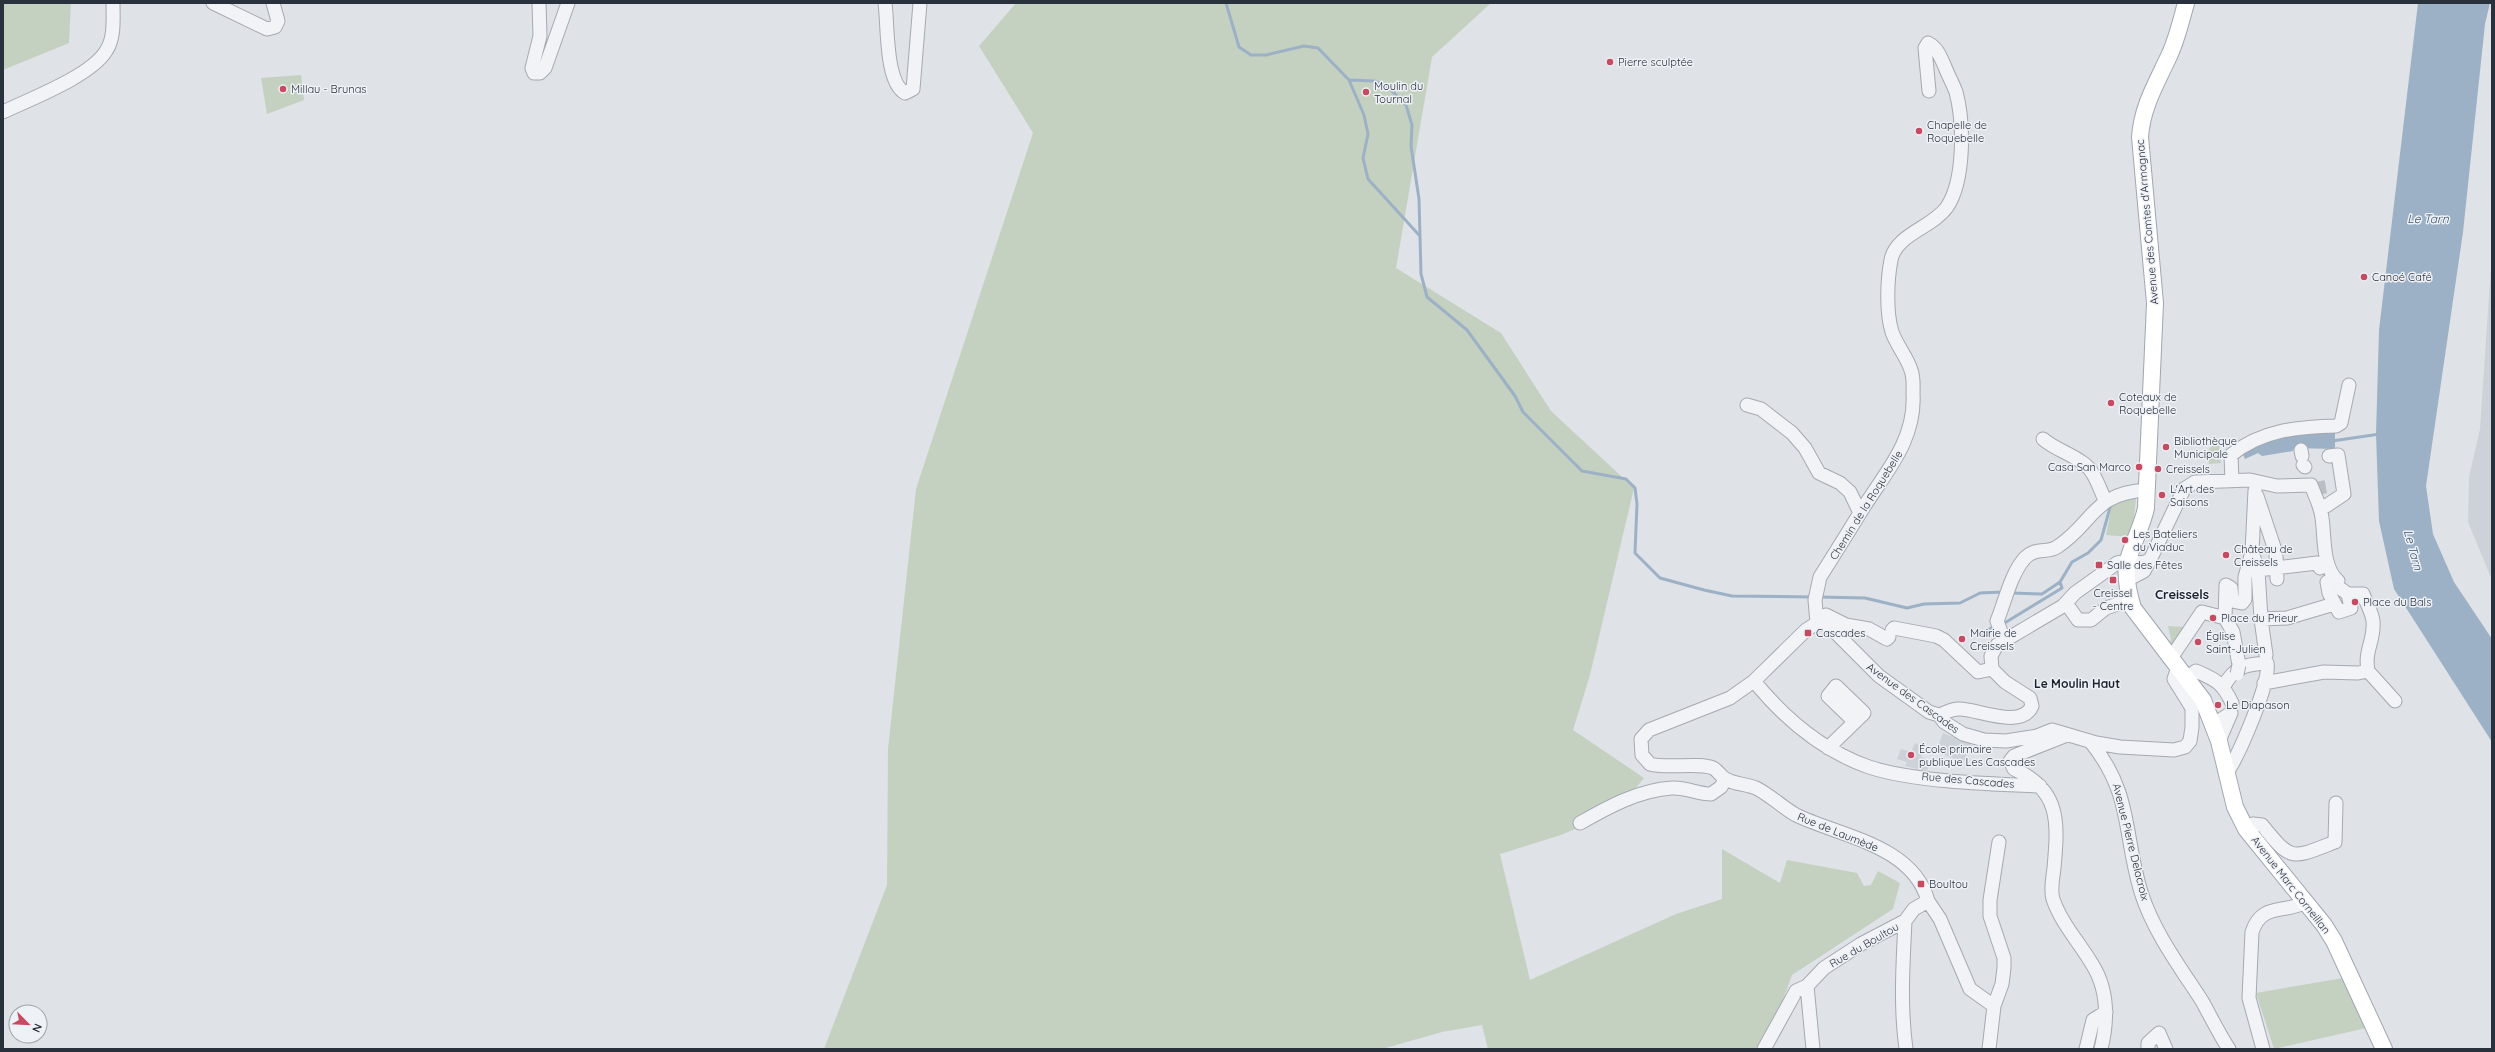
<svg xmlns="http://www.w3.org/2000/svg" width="2495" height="1052" font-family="Quicksand,sans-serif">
<rect width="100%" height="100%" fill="#dfe2e7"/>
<!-- built -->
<path fill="#cdd2d9" d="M2492,252V580L2468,522L2469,477L2480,429Z
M1943,733L1971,744L1963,763L1936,751Z
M1915,743L1925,747L1921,757L1931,761L1927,771L1905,766L1907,762L1897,759L1901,749L1911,752Z"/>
<!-- green -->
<path fill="#c5d1c0" d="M3,3H71L69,43L3,70Z
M1016,3H1491L1432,57L1396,268L1501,333L1551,411L1634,488L1590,675L1573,730L1644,778L1617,811L1561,835L1500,854L1530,980L1676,914L1722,899V849L1780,883L1787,860L1857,873L1864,886L1871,885L1878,871L1900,883L1893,909L1792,975L1765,1049H1488L1482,1025L1442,1032L1382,1049H824L887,885L888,749L916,489L1033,133L979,46Z
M301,75L304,100L267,114L261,78Z
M2219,444L2221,463L2209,464L2207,453L2212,445Z
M2130,499H2136L2133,526L2129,537L2106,535L2112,504Z
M2168,626L2184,627L2172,646L2169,642L2171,640Z
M2343,978L2366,1028L2274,1049L2256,993Z"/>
<!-- water -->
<path fill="#9cb1c5" d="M2418,3H2490L2485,24L2463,232L2426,486L2433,534L2454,582L2492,639V742L2394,589L2379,521L2376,434L2379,330Z
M2335,430V449L2294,448L2293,451L2262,456L2258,453L2245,459L2241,450L2267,436Z"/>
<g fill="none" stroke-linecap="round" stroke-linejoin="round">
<!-- stream -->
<path stroke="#9cb1c5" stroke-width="3" d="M1226,3L1239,47L1251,55H1266L1304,46L1318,48L1349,80L1374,81L1388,87L1406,105L1412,125L1411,146L1419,199L1421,274L1427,297L1467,330L1515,396L1523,412L1582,471L1626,479L1635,488L1637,504L1635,553L1660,578L1704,590L1732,596L1812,597
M1349,80L1364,115L1368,134L1363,158L1368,179L1419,235
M2332,441L2380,434
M2011,593L2042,594L2060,582L2072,562L2088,553L2101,540L2111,504
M1819,597L1865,598L1907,608L1924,604L1960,603L1980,593L2003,592
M2003,624L2062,588L2060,582
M1979,635L1993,627"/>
<!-- minor-tunnel -->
<path stroke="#bbbfc5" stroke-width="13" stroke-dasharray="13 6" stroke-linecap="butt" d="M2313,489L2330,486"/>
<defs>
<path id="minor" d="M213,3L267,29L275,27L278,21L273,3
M539,3L540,36L532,68L534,73H540L545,68L568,3
M885,3C888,24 885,82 905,93L913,89L920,3
M3,112C30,99 91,76 106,51C115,38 113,18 113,3
M1747,405L1761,409L1792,433L1805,448L1819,473L1840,483L1850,492L1860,513
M2043,439C2056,450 2070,453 2083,463C2095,471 2099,488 2105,500
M2301,450L2302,456
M2303,465L2305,467
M2232,481L2231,455C2261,430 2298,427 2336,426L2341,423L2349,385
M2255,490L2252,552L2258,570L2261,619L2266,655
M2257,496L2274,547
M2326,506L2344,494L2338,455L2329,456
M2276,556L2277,579
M2150,560L2184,489L2195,482L2250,480L2277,486L2311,485C2315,496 2321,507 2322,518C2325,538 2322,567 2338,581
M2258,570L2317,563L2320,568
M2327,582L2329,593L2339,612L2351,608L2348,594L2341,589
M2348,594H2363C2366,602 2372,612 2373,621C2375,640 2364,650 2368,671
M2066,603L2078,620H2091L2106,608L2124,602L2128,592
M2225,618L2226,585L2231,588L2232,601L2242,603L2245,599V577L2252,552
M2261,619L2287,618L2334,604
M1824,622L1826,615L1846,625L1869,629L1887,639L1889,637
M1817,623L1815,600L1820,577C1834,555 1847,534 1860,513C1883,475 1916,442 1913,394C1913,386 1914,378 1911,370C1907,357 1897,346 1892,332C1886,312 1887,281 1891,260C1896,234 1932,228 1947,207C1965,180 1964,122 1956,92C1953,84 1948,75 1945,67C1941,58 1937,47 1928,43L1925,48L1929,91
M1892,630L1894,628L1936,636L1944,640L1978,672L1992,669
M2004,640L1997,621C2005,602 2010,576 2024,559C2036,546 2046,554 2057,547C2094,523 2092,493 2147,490
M2171,658L2202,612L2225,618L2233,632L2239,665
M2368,671L2395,701
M2187,678L2196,671C2216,680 2222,682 2232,703
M1754,681C1784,718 1823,751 1869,767C1915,782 1991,784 2040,786
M2264,683L2324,672L2358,673L2368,671
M2224,686C2234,667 2246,664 2267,663C2271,682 2238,757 2226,774
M1939,715C1946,713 1952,708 1960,709C1977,709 2022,730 2032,706L2030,698L2005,682L1992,669L1991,656L1997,645L2063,606L2075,593L2117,563L2128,561L2142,563L2150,560L2144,571L2127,580
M2214,724L2231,713L2219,741
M2067,735L2014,756L2010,761L2014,769C2061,790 2058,823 2054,868C2053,878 2050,889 2053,899C2061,923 2079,942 2092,964C2108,989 2108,1020 2101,1049
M2090,741C2133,794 2123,833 2141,892C2153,931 2180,967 2202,1001C2211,1017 2219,1034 2229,1049
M1828,748L1864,713L1836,686L1828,696L1855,722
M1580,823C1608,807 1639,790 1672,788C1685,787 1698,794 1711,794L1721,787L1725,779
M2246,829L2253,824L2262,825C2292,862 2291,859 2335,842L2336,803
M1928,901C1913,845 1839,836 1796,815C1782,807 1770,795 1756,788C1746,784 1732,784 1724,778C1720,775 1717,770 1713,768C1698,762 1667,769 1650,764L1642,755L1641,739L1649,730L1730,698L1754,681L1806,630L1817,623L1829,626L1879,676L1929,712L1939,715L1944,722L1963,734L1984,740L2006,741L2037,736L2052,730L2096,743L2120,747L2174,750L2185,747L2190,741L2192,727V708L2174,679L2178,667
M1905,921C1903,964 1900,1006 1906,1049
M1764,1049L1796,991L1807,986
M1813,1049L1807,986L1824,968L1861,944L1905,921L1914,909L1928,901L1940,919L1970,989L1994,1006
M1989,1049L1994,1006L2002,984L2004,968V958L1990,916V900L1999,842
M2086,1049L2093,1020L2106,1012
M2148,1049V1043L2159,1033L2166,1049
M2263,1049L2249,998L2252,932C2262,902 2284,914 2306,902"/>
<path id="major" d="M2186,3C2181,21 2177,39 2169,56C2156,84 2142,107 2140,137L2155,303L2146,508C2142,528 2130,547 2127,565C2125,579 2129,595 2133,608L2203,700L2219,741L2235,807L2246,829L2324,925L2334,941L2384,1049"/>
</defs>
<!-- minor casing -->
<use href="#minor" stroke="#a5a9b1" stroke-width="15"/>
<!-- major casing -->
<use href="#major" stroke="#9fa7b2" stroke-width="18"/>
<!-- minor -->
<use href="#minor" stroke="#f1f3f6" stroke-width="13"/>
<!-- major -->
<use href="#major" stroke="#fff" stroke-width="16"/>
<defs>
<path id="minor-bridge" d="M2237,674L2239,665"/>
</defs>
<!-- minor-bridge casing -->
<use href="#minor-bridge" stroke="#a5a9b1" stroke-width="15" stroke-linecap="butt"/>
<!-- minor-bridge -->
<use href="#minor-bridge" stroke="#f1f3f6" stroke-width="13"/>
</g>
<!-- markers -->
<g fill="#c64a61" stroke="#eef1f5" stroke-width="1.5">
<circle cx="1610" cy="62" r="4"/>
<circle cx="283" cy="89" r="4"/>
<circle cx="1366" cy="92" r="4"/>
<circle cx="1919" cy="131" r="4"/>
<circle cx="2364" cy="277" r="4"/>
<circle cx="2111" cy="403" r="4"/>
<circle cx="2166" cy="447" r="4"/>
<circle cx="2139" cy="467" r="4"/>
<circle cx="2158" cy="469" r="4"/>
<circle cx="2162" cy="495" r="4"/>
<circle cx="2125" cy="540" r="4"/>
<circle cx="2226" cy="555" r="4"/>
<rect x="2095" y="561" width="8" height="8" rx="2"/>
<rect x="2109" y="576" width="8" height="8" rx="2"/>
<circle cx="2355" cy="602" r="4"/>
<circle cx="2213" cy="618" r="4"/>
<rect x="1804" y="629" width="8" height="8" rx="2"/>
<circle cx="1962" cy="639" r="4"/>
<circle cx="2198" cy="642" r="4"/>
<circle cx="2218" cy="705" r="4"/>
<circle cx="1911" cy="755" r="4"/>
<rect x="1917" y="880" width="8" height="8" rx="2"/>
</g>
<g text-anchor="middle" stroke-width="3" stroke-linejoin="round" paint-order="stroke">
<!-- poi labels -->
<g font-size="11" fill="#29313d" stroke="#eef1f5" text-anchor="start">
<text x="1618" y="66">Pierre sculptée</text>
<text x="1374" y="90">Moulin du<tspan x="1374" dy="13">Tournal</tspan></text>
<text x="291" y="93">Millau - Brunas</text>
<text x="1927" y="129">Chapelle de<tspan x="1927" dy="13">Roquebelle</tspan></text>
<text x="2372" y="281">Canoé Café</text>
<text x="2119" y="401">Coteaux de<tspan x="2119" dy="13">Roquebelle</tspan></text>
<text x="2174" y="445">Bibliothèque<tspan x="2174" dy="13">Municipale</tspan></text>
<text x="2131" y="471" text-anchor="end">Casa San Marco</text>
<text x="2166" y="473">Creissels</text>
<text x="2170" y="493">L'Art des<tspan x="2170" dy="13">Saisons</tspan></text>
<text x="2133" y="538">Les Bateliers<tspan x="2133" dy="13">du Viaduc</tspan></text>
<text x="2234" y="553">Château de<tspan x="2234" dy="13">Creissels</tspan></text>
<text x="2107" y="569">Salle des Fêtes</text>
<text x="2113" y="597" text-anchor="middle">Creissel<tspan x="2113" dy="13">- Centre</tspan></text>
<text x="2363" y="606">Place du Bals</text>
<text x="2221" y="622">Place du Prieur</text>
<text x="1816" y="637">Cascades</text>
<text x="1970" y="637">Mairie de<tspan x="1970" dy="13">Creissels</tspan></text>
<text x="2206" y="640">Église<tspan x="2206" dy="13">Saint-Julien</tspan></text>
<text x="2226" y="709">Le Diapason</text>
<text x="1919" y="753">École primaire<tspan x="1919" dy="13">publique Les Cascades</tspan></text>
<text x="1929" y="888">Boultou</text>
</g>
<!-- street labels -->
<g font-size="11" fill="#29313d" stroke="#eef1f5">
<text transform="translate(2147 222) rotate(-95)" y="4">Avenue des Comtes d'Armagnac</text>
<text transform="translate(1866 505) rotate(-58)" y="4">Chemin de la Roquebelle</text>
<text transform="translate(1913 698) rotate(36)" y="4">Avenue des Cascades</text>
<text transform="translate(1968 780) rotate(5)" y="4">Rue des Cascades</text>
<text transform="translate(1838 832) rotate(22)" y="4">Rue de Laumède</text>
<text transform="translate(2131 842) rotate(76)" y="4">Avenue Pierre Delacroix</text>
<text transform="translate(2291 885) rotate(52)" y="4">Avenue Marc Corneillan</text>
<text transform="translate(1864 945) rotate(-30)" y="4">Rue du Boultou</text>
</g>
<!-- water labels -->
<g font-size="12" font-style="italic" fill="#35516f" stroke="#eef1f5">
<text x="2428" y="223">Le Tarn</text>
<text transform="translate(2413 550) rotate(75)" y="4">Le Tarn</text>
</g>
<!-- neighbourhood labels -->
<g font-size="12" font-weight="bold" fill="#1b222e" stroke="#eef1f5">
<text x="2077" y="688">Le Moulin Haut</text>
</g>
<!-- quarter labels -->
<g font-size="13" font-weight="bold" fill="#1b222e" stroke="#eef1f5">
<text x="2182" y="599">Creissels</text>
</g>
</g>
<!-- border -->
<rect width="2495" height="1052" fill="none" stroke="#29313d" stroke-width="8"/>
<!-- north arrow -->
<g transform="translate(28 1024) rotate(114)"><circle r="19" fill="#eef1f5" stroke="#9fa4ab"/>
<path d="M0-3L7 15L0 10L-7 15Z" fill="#c64a61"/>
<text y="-6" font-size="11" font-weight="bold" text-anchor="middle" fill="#29313d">N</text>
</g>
</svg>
